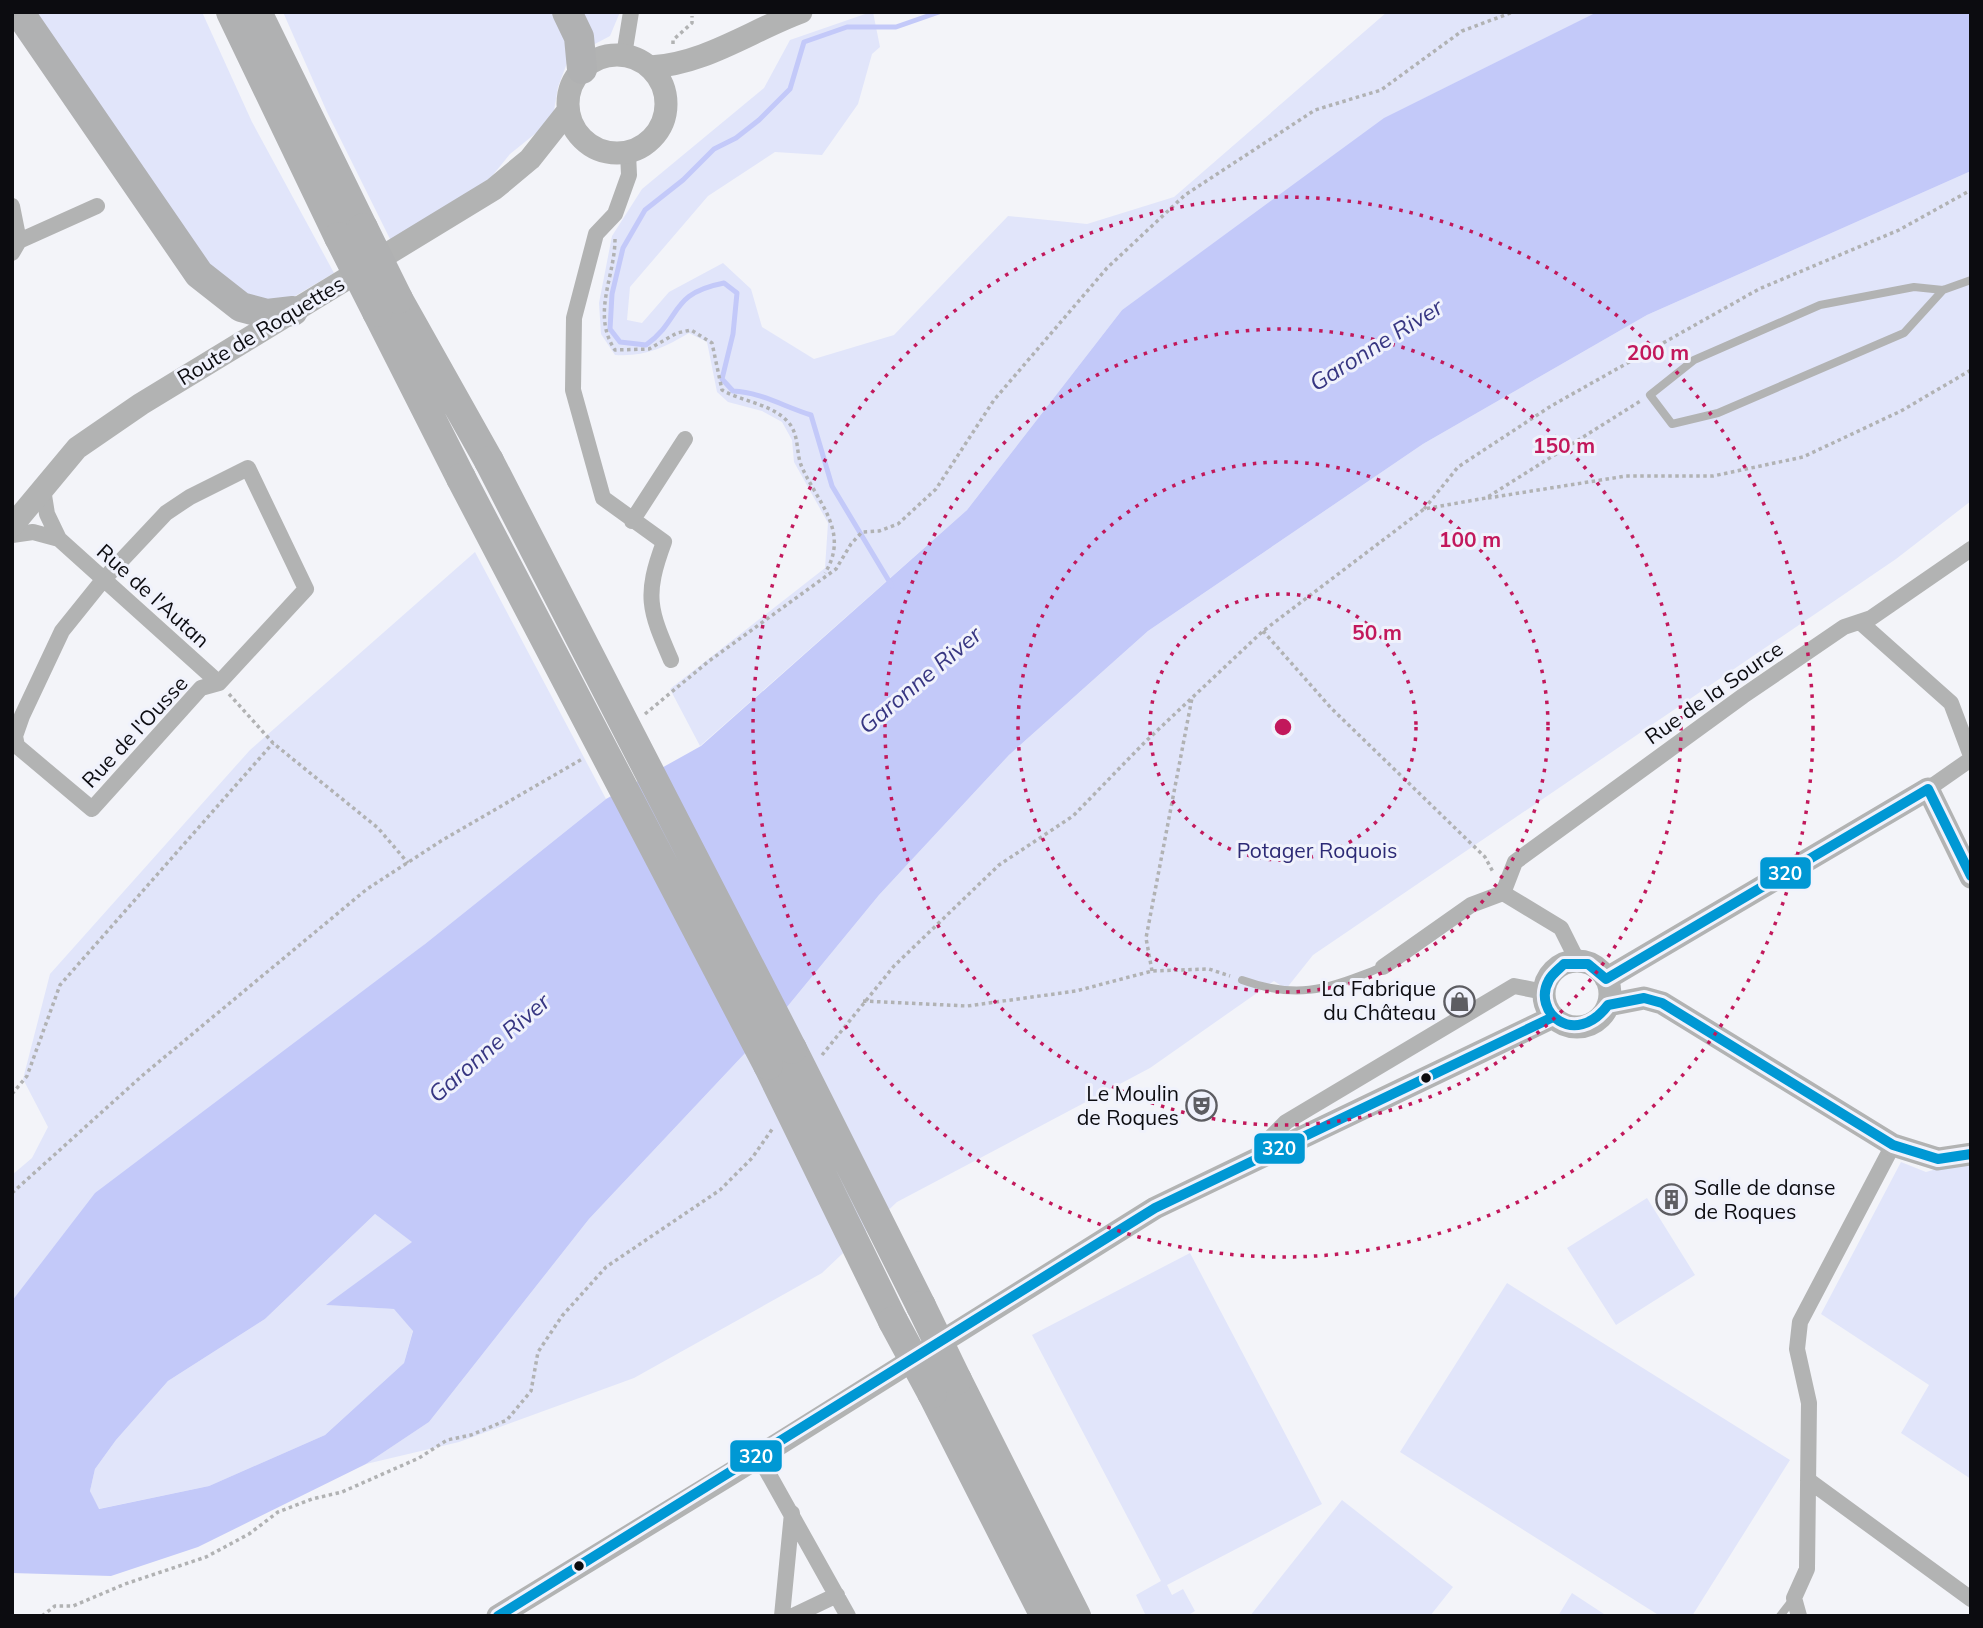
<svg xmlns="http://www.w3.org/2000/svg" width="1983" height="1628" font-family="Mulish,sans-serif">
<rect width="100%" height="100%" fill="#f3f4f9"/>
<!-- green -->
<path fill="#e1e5fa" d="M30,12H202L252,122L334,273L290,299L258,301L207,268Z
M283,12H557L569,38L567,63L558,87L554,111L546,125L510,154L488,181L392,243L327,112Z
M577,12H620L610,36L593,45Z
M871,12H873L880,47L872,54L858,104L822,155L775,152L708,196L630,287L627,320L642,323L669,292L723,263L751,289L762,327L814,359L894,335L1008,216L1087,224L1174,197L1387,12H1597L1391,115L1122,310L967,510L700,746L670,689L825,568L828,523L794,462L792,440L782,422L762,411L728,402L717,392L707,342L689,333C664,348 644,357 615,355L601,334L599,303L612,236L642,189L764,88L790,40Z
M1971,171V501L1896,559L1313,955L1286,989L1274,981L1150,1068L897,1202L822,1273L634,1378L459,1442L366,1464L429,1422L589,1219L778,1018L879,895L1009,755L1148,631L1423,444L1647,315Z
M475,552L606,799L425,944L12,1301V1175L32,1158L48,1127L23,1079L50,974L250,750Z
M1971,1159V1479L1901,1433L1929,1385L1821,1314L1901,1162L1926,1172Z
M1647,1198L1695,1275L1616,1325L1567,1248Z
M375,1214L413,1242L327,1305L395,1309L413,1330L404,1363L325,1435L209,1486L98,1509L90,1491L95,1469L116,1440L168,1381L265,1319Z
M1190,1253L1322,1504L1167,1585L1172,1595L1183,1589L1195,1611L1187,1616H1146L1136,1595L1161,1581L1032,1335Z
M1507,1283L1790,1460L1692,1616H1660L1400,1452Z
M1342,1500L1453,1587L1430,1616H1250Z
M1572,1593L1607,1616H1558Z"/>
<!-- water -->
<path fill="#c3c9f9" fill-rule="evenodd" d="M1597,12H1971V171L1647,315L1423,444L1148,631L1009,755L879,895L778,1018L589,1219L429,1422L366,1464L198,1547L111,1576L12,1573V1301L95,1193L425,944L606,799L701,746L967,510L1122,310L1384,118ZM375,1214L412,1242L326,1305L394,1309L413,1331L404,1363L325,1435L209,1486L99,1509L90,1491L95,1469L116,1440L168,1381L265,1319Z"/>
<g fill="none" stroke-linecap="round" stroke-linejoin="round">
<!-- stream -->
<path stroke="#c3c9f9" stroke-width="5" d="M892,586L832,486L811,415C785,407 760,392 733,391L722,379L733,334L737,293L724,283C668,294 683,318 646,345L620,342L610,329L612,294L623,248L645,210L683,180L714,149L736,138L759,120L790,89L804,42L847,27H896L939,12"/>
<!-- path -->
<path stroke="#b1b2b3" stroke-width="3.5" stroke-dasharray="3.5 3.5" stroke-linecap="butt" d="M673,44V40L692,23V16
M615,239C615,277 591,314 615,350L649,349L677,333L691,330L712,343L722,390C743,402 773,404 789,423C799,435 796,451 801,465C816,501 851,531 825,573
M1488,498L1626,476H1713L1803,457L1901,411L1971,370
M1424,509L1458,467L1551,406L1759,289L1899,230L1971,190
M1263,631L1331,708L1485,857L1493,872
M229,694L273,743L378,828L408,863
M645,714L709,661L836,569L851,544L862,532L879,531L898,524L936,489L994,400L1107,268L1185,195L1315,110L1381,90L1462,31L1513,12
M1152,971L1146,938L1192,698
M863,1001L967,1006L1076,991L1152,971L1209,969L1230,976
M822,1055L894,966L999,865L1073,816L1145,742L1263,631L1424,509L1486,498L1642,400
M12,1094L27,1076L60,985L273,743
M12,1193L143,1075L367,889L441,841L582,759
M42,1616L55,1606H73L125,1584L206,1557L249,1534L278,1512L312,1499L342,1492L419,1458L447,1440L471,1435L507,1420L531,1391L538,1352L562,1316L606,1267L720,1190L752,1158L773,1128"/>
<!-- lane -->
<path stroke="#b2b3b3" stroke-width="8" d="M1943,290L1904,333L1718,413L1672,424L1650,395L1694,360L1820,305L1914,287L1943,290L1971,280
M1242,980C1301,1001 1327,988 1383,967
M1780,1616L1794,1598"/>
<!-- street -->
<path stroke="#b2b3b3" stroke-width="16" d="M624,55L631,12
M628,153L629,175L615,214L596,234L574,318L573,390L603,498L664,542C644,596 649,609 671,660
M12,206L19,241
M12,253L19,241L97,206
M248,468L306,589L219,683L201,688L92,809L17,746L15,736L22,716L62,631L103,580L166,513L190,497Z
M43,489L47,514L59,539L219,683
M632,521L685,439
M12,535L33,532L59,539
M1860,622L1951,703L1971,756
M1928,789L1971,759
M1503,893L1515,862L1743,696L1844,627L1871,618L1971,549
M1503,893L1561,928L1578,962
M1383,967L1471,905L1503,893
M1270,1151L1268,1140L1286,1122L1514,986L1544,992
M758,1455L848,1616
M1808,1480L1971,1599
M782,1616L792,1513
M793,1616L837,1595
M1799,1616L1794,1598L1807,1569L1809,1403L1797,1349L1800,1322L1893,1145"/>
<!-- secondary -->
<path stroke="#b2b3b3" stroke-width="23" d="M568 104a49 49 0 1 1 98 0a49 49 0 1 1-98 0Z
M650,67C705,64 750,31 801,12
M12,526L77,448L141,404L494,189L530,159L568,111
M1544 994a33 33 0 1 1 66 0a33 33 0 1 1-66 0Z
M1606,979L1928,789L1971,877
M1608,1005L1644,998L1662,1003L1893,1145L1938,1159L1971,1154
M498,1616L729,1475L1155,1208L1553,1017"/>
<!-- highway -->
<path stroke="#b0b1b2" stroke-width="30" d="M19,12L199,274L241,307L267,314L293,311
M231,12L339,237
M257,12L363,228
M567,12L579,37L582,69
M398,299L489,461
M377,312L461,478
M792,1049L921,1306
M768,1065L893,1321
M957,1380L1076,1616
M932,1393L1045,1616"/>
<!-- highway-bridge -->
<path stroke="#b0b1b2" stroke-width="30" d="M363,228L398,299
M339,237L377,312
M489,461L792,1049
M461,478L768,1065
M921,1306L957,1380
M893,1321L932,1393"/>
<defs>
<path id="bus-1" d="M1971,876L1928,789L1606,979L1588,964H1564C1559,969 1552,974 1549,980C1531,1012 1575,1049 1608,1005L1644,998L1662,1003L1893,1145L1938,1159L1971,1154
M498,1616L1155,1208L1553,1017"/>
</defs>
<!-- bus-1 casing -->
<use href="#bus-1" stroke="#f0f2fc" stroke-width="16"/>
<!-- bus-1 -->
<use href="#bus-1" stroke="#0098d4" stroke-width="10"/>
</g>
<!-- distance rings -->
<g fill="none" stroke="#c2185b" stroke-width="3.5" stroke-dasharray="3.5 7">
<circle cx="1283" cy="727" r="133"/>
<circle cx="1283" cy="727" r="265"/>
<circle cx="1283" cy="727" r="398"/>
<circle cx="1283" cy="727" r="530"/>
</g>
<!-- icons -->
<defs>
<symbol id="shop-ring" viewBox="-11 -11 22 22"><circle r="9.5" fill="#f0f2fc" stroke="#5d5d62" stroke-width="1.5"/><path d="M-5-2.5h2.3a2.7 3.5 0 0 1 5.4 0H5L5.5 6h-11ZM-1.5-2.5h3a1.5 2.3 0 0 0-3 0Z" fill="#5d5d62"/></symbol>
<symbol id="theatre-ring" viewBox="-11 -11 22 22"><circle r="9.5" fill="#f0f2fc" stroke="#5d5d62" stroke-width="1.5"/><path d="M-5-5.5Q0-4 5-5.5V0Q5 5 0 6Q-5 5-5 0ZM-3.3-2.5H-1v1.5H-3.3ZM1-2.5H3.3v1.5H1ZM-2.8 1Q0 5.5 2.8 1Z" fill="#5d5d62"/></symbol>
<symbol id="building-ring" viewBox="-11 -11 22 22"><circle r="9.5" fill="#f0f2fc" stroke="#5d5d62" stroke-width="1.5"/><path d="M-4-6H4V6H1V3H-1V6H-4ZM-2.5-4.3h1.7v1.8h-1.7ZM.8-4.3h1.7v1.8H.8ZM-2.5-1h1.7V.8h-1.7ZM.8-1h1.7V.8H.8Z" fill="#5d5d62"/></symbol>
</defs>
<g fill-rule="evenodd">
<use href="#shop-ring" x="1442" y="984" width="35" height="35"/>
<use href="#theatre-ring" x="1184" y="1088" width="35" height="35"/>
<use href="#building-ring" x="1654" y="1182" width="35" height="35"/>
</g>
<!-- markers -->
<g fill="#0c0c10" stroke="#f0f2fc" stroke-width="2.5">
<circle cx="1426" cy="1078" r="6"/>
<circle cx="579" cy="1566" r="6"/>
</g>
<g text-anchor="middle" stroke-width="6" stroke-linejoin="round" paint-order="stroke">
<!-- street labels -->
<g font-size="21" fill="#0c0c10" stroke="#f0f2fc">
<text transform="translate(261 331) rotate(-31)" y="7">Route de Roquettes</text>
<text transform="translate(153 596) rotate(42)" y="7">Rue de l'Autan</text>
<text transform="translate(1714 693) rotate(-35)" y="7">Rue de la Source</text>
<text transform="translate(135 732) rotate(-47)" y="7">Rue de l'Ousse</text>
</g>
<!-- park labels -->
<g font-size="21" fill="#2c2a75" stroke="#f0f2fc">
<text x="1317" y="858">Potager Roquois</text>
</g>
<!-- poi labels -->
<g font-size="21" fill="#0c0c10" stroke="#f0f2fc" text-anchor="end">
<text x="1436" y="996">La Fabrique<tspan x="1436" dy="24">du Château</tspan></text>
<text x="1179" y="1101">Le Moulin<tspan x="1179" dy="24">de Roques</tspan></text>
<text x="1694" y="1195" text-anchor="start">Salle de danse<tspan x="1694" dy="24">de Roques</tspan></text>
</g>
<!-- water labels -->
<g font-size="23" font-style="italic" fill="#373682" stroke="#f0f2fc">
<text transform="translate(1376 345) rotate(-32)" y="8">Garonne River</text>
<text transform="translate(920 680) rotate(-40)" y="8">Garonne River</text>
<text transform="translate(489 1048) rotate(-41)" y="8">Garonne River</text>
</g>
</g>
<circle cx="1283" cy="727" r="10" fill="#c2185b" stroke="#f0f2fc" stroke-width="3.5"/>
<g font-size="21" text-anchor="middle" font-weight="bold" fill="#c2185b" stroke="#f0f2fc" stroke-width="6" stroke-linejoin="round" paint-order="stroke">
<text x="1658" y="360">200 m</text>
<text x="1564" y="453">150 m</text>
<text x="1470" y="547">100 m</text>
<text x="1377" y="640">50 m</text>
</g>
<g stroke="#f0f2fc" stroke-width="2.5">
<rect x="1759" y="856" width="53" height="34" rx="7" fill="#0098d4"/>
<rect x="1253" y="1132" width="53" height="33" rx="7" fill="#0098d4"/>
<rect x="729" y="1439" width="54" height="34" rx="7" fill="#0098d4"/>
</g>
<g font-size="19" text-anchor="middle" font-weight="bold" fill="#fff">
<text x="1785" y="880">320</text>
<text x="1279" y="1155">320</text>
<text x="756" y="1463">320</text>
</g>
<!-- border -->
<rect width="1983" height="1628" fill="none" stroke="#0c0c10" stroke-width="28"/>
</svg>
